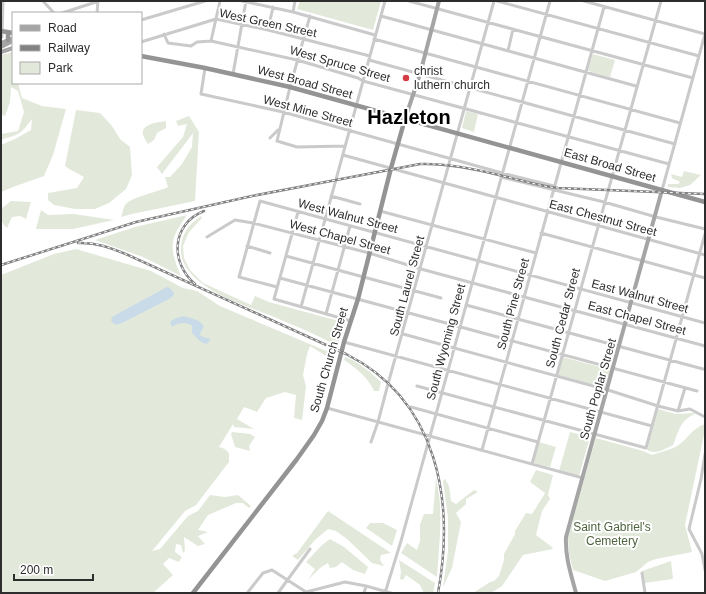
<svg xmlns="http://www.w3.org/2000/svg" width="706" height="594" font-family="Arial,sans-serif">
<rect width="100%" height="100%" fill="#fff"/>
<!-- green -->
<path fill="#e2e9db" d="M300,1H381L373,30L297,9Z
M13,52V83H18L22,98L42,106L66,109L53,155L44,176L13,187L1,192V145L15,139L31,130L32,119C19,136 21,133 1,140V134L18,131L24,112L18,91L11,87L10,102L5,116L1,115V55Z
M593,54L615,60L610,77L588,71Z
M76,110L100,113L112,126L120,139L130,147L132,175L126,189L109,203L95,209H75L54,205L48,200V193L77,188L84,177L69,169L65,166Z
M466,111L478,114L474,132L462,128Z
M189,116L199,132L195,201L132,214L121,217C122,214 123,209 125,205C131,197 158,192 168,187L165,177H170L182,164L192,147L193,133L162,174L157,167L183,137L187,124L178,126L176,121Z
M166,121V128L157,133L154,140L148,144C146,141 144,138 143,135C140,124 159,122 166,121Z
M684,171L701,175L690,185L680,188L668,187V184H678L680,182L672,178L671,174L682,177Z
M11,201L31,202L26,219L20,216L12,217L7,228C0,222 1,217 2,208Z
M41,210L48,215L74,214L114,220L73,229H36Z
M187,215C169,240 169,248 181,276L143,257L95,240L135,227Z
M201,216L202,218L189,232L183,246L184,258L190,270L203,283L251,305L255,296L269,302L346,323L339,340V347C318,335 295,326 272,316C244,305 178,285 181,248C182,232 189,225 201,216Z
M76,249L151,271L183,288L197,291L220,306L331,353V359L310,346L307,354L303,375L306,386L302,420L294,418L296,395L285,392L266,398L257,412L244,407L237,419L254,429L234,427L233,424L219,447L225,449L229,453V462L196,505L185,511L157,545L152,551L160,549L188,516L198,511L210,495L225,497L238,495L251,506L249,508L243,503H236L208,515L198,530L208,532L198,536L205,544L198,546L184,537L185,551L183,553L181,545L176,544L175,552L182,557L179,562L169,558L163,564L173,575L153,593H1V275L54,254Z
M345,357C359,362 370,372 381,382L379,391H374C368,377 356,368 344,360Z
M563,357L611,370L605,388L558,375Z
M658,409L676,414L695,413V414C680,420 679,431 673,445C665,449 656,455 647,450Z
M705,424V430L685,525L692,552L656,559L648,562L636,572L605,581L573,570L569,553L568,536L596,438L643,451L652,455C660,452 670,450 677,446C688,439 692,428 705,424Z
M232,432L250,434L255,437L249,446L250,451L235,447L231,434Z
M570,432L590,437L579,476L559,471Z
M539,442L556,447L550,467L533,463Z
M536,470L553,475L548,495L550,499L542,511L536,535L552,547L553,549L523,555L502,586L491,593H473L490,582L494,581L499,576L504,560V554L515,534V531L526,513L532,514L544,495L545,493L530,482Z
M436,478C444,511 439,544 437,577L401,553L407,543L417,550L420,541V525L424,514H433Z
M445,479L449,486L451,501L456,504L474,490L478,492L466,499V504L456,513L461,522L452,568L443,587L448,551V518L443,481Z
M328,511L391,553L381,555L380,560L384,566L372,563L347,539L336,531L328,529L315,540L298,560L292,556L297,553Z
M370,523H383L397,530L392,546L366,528Z
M330,539L344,547L368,567L365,574L353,570L342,562L336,567L330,568L328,563L320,568L308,580L315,569L306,562L322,545Z
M399,560L435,583L433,593H424L420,585L406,575L403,580L400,579L401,572Z
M671,561L673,579L644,583L642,571Z"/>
<!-- water -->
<path fill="#c9dbe8" d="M167,287L170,288L174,293L173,296L169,299L122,323L116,325L111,321L112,317L119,313Z
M183,316C191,318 199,319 204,326L200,334L201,336L210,339V341L206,344L201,342L192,333V326C186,321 178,323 172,327L170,322L174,319Z"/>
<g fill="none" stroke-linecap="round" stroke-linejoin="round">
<!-- minor -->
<path stroke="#cacaca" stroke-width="3" d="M43,1L54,13
M242,1L293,12L375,35
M409,1L693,78
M497,1L699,56
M584,1L705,34L662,190
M293,12L295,1
M62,13L99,1
M97,13L98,1
M310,16L290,87L277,141L297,147L345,146
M381,16L636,86
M141,20L205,1
M268,30L273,7
M164,34L168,43L191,46L197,42L211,41L297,60L358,78L363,81L669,164
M2,37L3,1
M374,39L680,123
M211,41L220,1
M141,42L216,19L268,30L370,56
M508,51L513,29
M369,60L675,144
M205,68L201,94L283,112L502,173L554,186
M233,74L246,1
M270,138L278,130
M343,155L705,255
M501,177L604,202L656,217L705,229
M331,196L360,204
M380,211L536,253
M298,212L274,299L351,321
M541,233L705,278
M207,237L235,220L253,223L369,253L421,269L705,346
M247,246L270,253
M286,256L441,298
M280,278L697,391
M277,287L239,277L260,201L705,323
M466,305L703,369
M301,307L385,1
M326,314L350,226
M403,334L608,390L658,406L678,411L690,409L705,417
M344,342L652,426
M417,386L646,448L705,234
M411,407L538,442
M327,408L583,478
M678,411L685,388
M371,442L378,422L388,384L494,1
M482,450L604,7
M705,454L701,479L689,529L702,554L705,570
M532,464L661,1
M642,573L645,593
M249,593L248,592L263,573L272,570L306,592L345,582L366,586L391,593
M278,593L310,549
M364,593L366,586
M385,593L401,541L550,1"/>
<!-- major -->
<path stroke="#a5a5a5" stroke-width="4" d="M1,43L13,38
M1,47L13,41
M1,52L13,48
M405,119L420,74L439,1
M576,593C571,574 565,557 566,537L662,190"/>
<!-- highway -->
<path stroke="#949494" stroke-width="4.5" d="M1,31L13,33
M8,40V32
M141,56L205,68L290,87L705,202
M193,593L297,459L314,435L322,421L327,408L344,342L358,299L391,168L405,119"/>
<defs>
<path id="rail" d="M78,243C96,242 111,248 128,255L346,354C438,400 455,501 438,593
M1,265L136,222L252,196L420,164C448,163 476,169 503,176C521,180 539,186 558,188L705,194
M195,284C170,263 171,224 204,211"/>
</defs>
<!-- rail casing -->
<use href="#rail" stroke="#828282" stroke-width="2.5"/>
<!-- rail -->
<use href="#rail" stroke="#fff" stroke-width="1" stroke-dasharray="3" stroke-linecap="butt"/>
</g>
<!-- markers -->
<circle fill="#d63c44" stroke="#fff" stroke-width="1.5" cx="406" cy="78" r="4"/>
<g text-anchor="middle" stroke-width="4" stroke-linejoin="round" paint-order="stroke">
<!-- street labels -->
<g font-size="12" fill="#2d2d2d" stroke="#fff">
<text transform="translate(268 23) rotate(12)" y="4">West Green Street</text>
<text transform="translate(340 64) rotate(16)" y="4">West Spruce Street</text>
<text transform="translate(305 82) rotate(15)" y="4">West Broad Street</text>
<text transform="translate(308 111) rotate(15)" y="4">West Mine Street</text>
<text transform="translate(610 165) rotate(16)" y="4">East Broad Street</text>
<text transform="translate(348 216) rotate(15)" y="4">West Walnut Street</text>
<text transform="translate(603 218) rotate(15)" y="4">East Chestnut Street</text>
<text transform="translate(340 237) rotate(15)" y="4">West Chapel Street</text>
<text transform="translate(407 286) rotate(-75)" y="4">South Laurel Street</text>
<text transform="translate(640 296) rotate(15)" y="4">East Walnut Street</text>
<text transform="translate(513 304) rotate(-75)" y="4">South Pine Street</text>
<text transform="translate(563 318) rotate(-75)" y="4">South Cedar Street</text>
<text transform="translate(637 318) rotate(15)" y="4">East Chapel Street</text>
<text transform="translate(446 342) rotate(-75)" y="4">South Wyoming Street</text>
<text transform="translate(329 360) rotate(-74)" y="4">South Church Street</text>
<text transform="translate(598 389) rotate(-74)" y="4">South Poplar Street</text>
</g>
<!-- poi labels -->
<g font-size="12" fill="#2d2d2d" stroke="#fff" text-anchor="start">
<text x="414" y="75">christ<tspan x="414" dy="14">luthern church</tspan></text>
</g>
<!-- park labels -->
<g font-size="12" fill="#4f643e" stroke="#fff">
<text x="612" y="531">Saint Gabriel's<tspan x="612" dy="14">Cemetery</tspan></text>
</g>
<!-- town labels -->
<g font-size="20" font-weight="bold" fill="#000" stroke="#fff">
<text x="409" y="124">Hazleton</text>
</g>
</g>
<!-- border -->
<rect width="706" height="594" fill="none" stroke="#2d2d2d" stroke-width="4"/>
<!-- legend -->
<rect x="12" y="12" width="130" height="72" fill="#ffffff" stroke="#ababab"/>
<rect x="20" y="25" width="20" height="6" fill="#a5a5a5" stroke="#ababab"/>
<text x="48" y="32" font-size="12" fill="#2d2d2d">Road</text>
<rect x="20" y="45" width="20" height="6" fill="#828282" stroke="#ababab"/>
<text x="48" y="52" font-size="12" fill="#2d2d2d">Railway</text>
<rect x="20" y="62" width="20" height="12" fill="#e2e9db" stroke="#ababab"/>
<text x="48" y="72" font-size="12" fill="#2d2d2d">Park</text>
<!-- scale -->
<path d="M14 574v6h79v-6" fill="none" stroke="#2d2d2d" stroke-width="2"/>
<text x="20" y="574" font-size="12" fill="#2d2d2d" stroke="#ffffff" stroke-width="3" paint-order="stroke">200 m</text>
</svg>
